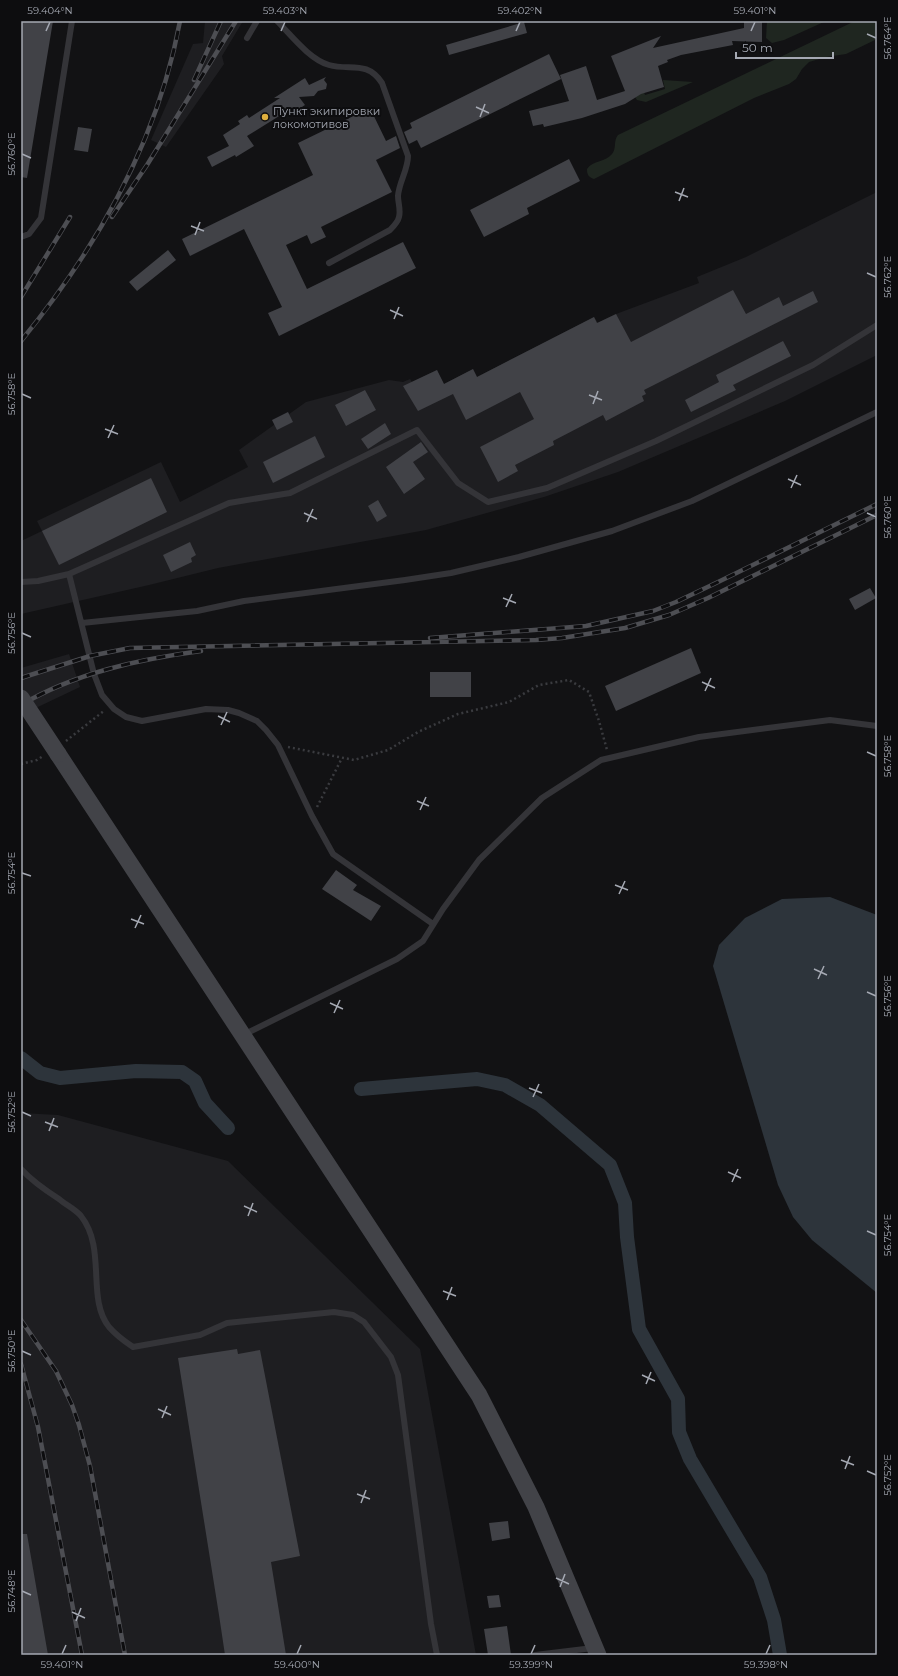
<svg xmlns="http://www.w3.org/2000/svg" width="898" height="1676" font-family="Montserrat,sans-serif">
<rect width="100%" height="100%" fill="#121214"/>
<!-- built -->
<path fill="#1e1e21" d="M205,21H243L222,56L224,64L166,147L151,140L193,44L203,43Z
M877,192V355L785,401L618,472L544,497L426,530L218,568L149,585L21,614V541L42,531L37,521L161,462L180,502L248,467L239,450L306,402L389,380L403,382L410,379L412,382L437,370L444,384L473,369L477,377L594,317L598,323L616,314L699,283L697,277L746,257Z
M69,654L80,687L21,715V668Z
M21,1113L58,1115L228,1161L420,1349L476,1655H21Z"/>
<!-- green -->
<path fill="#1f2620" d="M767,21H826L784,40L772,43L766,38Z
M855,21H877V39L846,54L826,57L809,62L802,69L796,79L789,84L754,98L594,179C588,177 587,174 587,169C593,160 606,162 612,154C617,148 613,141 618,135Z
M663,80L693,82L646,102L637,100L633,94L641,81L645,95L665,89Z"/>
<!-- water -->
<path fill="#2d343b" d="M830,897L877,915V1293L812,1240L793,1217L778,1185L713,966L719,945L745,918L782,899Z"/>
<g fill="none" stroke-linecap="round" stroke-linejoin="round">
<!-- canal -->
<path stroke="#2d343b" stroke-width="14" d="M21,1058L40,1073L60,1078L136,1071L182,1072L195,1081L205,1103L228,1128
M361,1089L477,1079L505,1085L540,1105L610,1165L625,1203L627,1237L639,1329L678,1399L679,1432L690,1459L760,1577L774,1620L780,1655"/>
</g>
<!-- building -->
<path fill="#414247" d="M21,21H53L27,178L21,177Z
M744,21H762V42L732,41L733,45L681,55L667,60L668,62L658,66L664,87L641,94L625,104L582,118L544,127L543,124L533,126L529,111L569,101L560,75L586,66L597,100L625,91L611,56L661,36L653,48L744,28Z
M524,22L527,33L449,55L446,45Z
M549,54L561,79L421,148L417,140L409,144L404,132L412,128L410,123Z
M326,77L324,80L327,84L326,89L318,91L314,96L299,97L305,105L294,112L292,108L247,136L254,146L236,157L235,155L212,167L207,157L229,146L223,135L240,124L238,121L247,115L249,118L280,98H274L305,78L309,85Z
M370,108L386,141L396,136L400,148L376,160L392,192L321,227L326,237L311,244L307,235L286,245L307,289L403,242L416,268L279,336L268,313L282,307L244,229L190,256L182,239L313,175L298,143Z
M78,127L92,129L88,152L74,150Z
M569,159L580,181L527,208L529,214L484,237L470,210Z
M168,250L176,260L137,291L129,282Z
M733,290L746,314L779,297L783,306L813,291L818,302L644,390L646,394L642,396L644,401L606,421L603,415L553,441L554,445L515,465L518,471L498,482L480,447L534,419L520,392L466,420L453,394L418,411L403,386L437,370L444,384L473,369L477,377L594,317L597,323L616,314L631,342Z
M783,341L791,356L733,385L736,390L691,412L685,400L719,382L716,375Z
M365,390L376,410L346,426L335,405Z
M288,412L293,422L277,430L272,420Z
M385,423L391,434L368,449L361,439Z
M315,436L325,457L273,483L263,462Z
M421,442L428,452L413,462L425,479L404,494L386,467Z
M151,478L167,512L59,565L42,531Z
M378,500L387,516L377,522L368,506Z
M190,542L196,555L191,558L192,562L171,572L163,555Z
M870,588L876,598L855,610L849,599Z
M691,648L701,673L616,711L605,686Z
M430,672H471V697H430Z
M336,870L357,885L353,890L381,906L371,921L322,889Z
M237,1349L238,1354L260,1350L300,1556L271,1562L286,1655H225L219,1615L178,1358Z
M508,1521L510,1538L492,1541L489,1523Z
M21,1534H27L48,1655H23L21,1642Z
M499,1595L501,1607L489,1608L487,1596Z
M507,1626L511,1655H488L484,1629Z"/>
<g fill="none" stroke-linecap="round" stroke-linejoin="round">
<!-- path -->
<path stroke="#3a3b3f" stroke-width="2.5" stroke-dasharray="2 3" stroke-linecap="butt" d="M66,741L105,710
M288,747L354,760L388,750L418,732L458,714L509,702L539,685L569,680L589,692L599,721L607,750
M21,764L37,760L43,756
M317,807L342,758"/>
<!-- lane -->
<path stroke="#343438" stroke-width="6" d="M277,21C291,35 309,59 329,65C350,71 367,60 382,83L408,156C408,170 399,182 398,196C398,203 401,210 399,217C398,222 394,226 390,230L329,263
M247,38L257,21
M21,237L29,234L41,218L72,21
M69,574L94,674L102,695L114,709L126,717L142,721L206,709L228,710L239,713L257,721L266,730L278,745L312,816L333,854L433,924
M21,582L38,581L69,574L229,503L290,493L417,430L458,483L488,502L547,488L656,441L813,365L877,325
M82,623L197,611L244,601L405,580L451,573L519,557L612,531L692,501L877,412
M243,1035L397,959L423,941L443,909L479,860L542,798L601,760L699,737L830,720L877,726
M21,1169C32,1181 45,1190 59,1199C66,1205 75,1209 81,1216C107,1249 86,1298 109,1327C116,1335 124,1341 133,1347L200,1335L227,1323L334,1312L353,1315L364,1322L391,1357L398,1375L431,1624L437,1655
M535,1655L593,1648"/>
<!-- secondary -->
<path stroke="#424348" stroke-width="17" d="M58,754L479,1395L536,1507L598,1655"/>
<defs>
<path id="rail" d="M194,80L221,21
M112,217L147,165L236,21
M21,297L70,217
M21,341C97,248 158,140 180,21
M430,638L586,626L653,611L676,602L716,583L877,504
M21,678L90,656L130,648L536,640L562,638L625,628L669,615L708,598L877,515
M21,705C75,673 140,659 201,651
M21,1320L56,1371L72,1405L79,1425L90,1466L125,1655
M21,1364L38,1427L82,1655"/>
</defs>
<!-- rail casing -->
<use href="#rail" stroke="#4d4e53" stroke-width="4.5"/>
<!-- rail -->
<use href="#rail" stroke="#0d0d0f" stroke-width="3" stroke-dasharray="9" stroke-linecap="butt"/>
<!-- secondary-bridge -->
<path stroke="#424348" stroke-width="17" d="M21,698L58,754"/>
</g>
<!-- ticks -->
<path fill="none" stroke="#a5a9b3" stroke-width="1.5" d="M46,31L50,22M281,31L285,22M516,31L520,22M751,31L755,22M867,34L876,38M476,107L489,113M480,117L485,104M22,154L31,158M675,192L688,197M679,201L684,188M191,226L204,231M195,235L200,222M867,273L876,277M390,310L403,316M394,319L399,307M22,394L31,398M589,395L602,400M593,404L598,391M105,429L118,434M108,438L114,425M788,479L801,485M791,488L797,475M304,513L317,519M867,513L876,517M307,522L313,509M503,598L516,603M506,607L512,594M22,633L31,637M702,682L715,688M705,691L711,678M218,716L230,722M221,725L227,712M867,752L876,756M417,801L429,806M420,810L426,797M22,873L31,876M615,885L628,890M619,894L625,881M131,919L144,924M135,928L141,915M814,969L827,975M818,979L824,966M867,992L876,996M330,1003L343,1009M334,1013L340,1000M529,1088L542,1093M533,1097L539,1084M22,1112L31,1116M45,1122L58,1127M49,1131L54,1118M728,1172L741,1178M732,1182L738,1169M244,1206L257,1212M248,1216L253,1203M867,1231L876,1235M443,1291L456,1296M447,1300L452,1287M22,1351L31,1355M642,1375L655,1381M646,1384L651,1372M158,1409L171,1415M162,1418L167,1406M841,1460L854,1465M845,1469L850,1456M867,1471L876,1475M357,1494L370,1499M361,1503L366,1490M556,1578L569,1584M560,1587L565,1574M22,1591L31,1595M72,1612L85,1618M76,1621L81,1608M62,1654L66,1645M297,1654L301,1645M531,1654L535,1645M766,1654L770,1645"/>
<!-- markers -->
<circle fill="#e0b03e" stroke="#0d0d0f" stroke-width="1.5" cx="265" cy="117" r="4"/>
<g text-anchor="middle" stroke-width="4" stroke-linejoin="round" paint-order="stroke">
<!-- poi labels -->
<g font-size="11" fill="#a5a9b3" stroke="#0d0d0f" text-anchor="start">
<text x="273" y="115">Пункт экипировки<tspan x="273" dy="13">локомотивов</tspan></text>
</g>
</g>
<!-- border -->
<rect width="898" height="1676" fill="none" stroke="#0d0d0f" stroke-width="44"/>
<!-- scale -->
<path d="M736 52v6h97v-6" fill="none" stroke="#a5a9b3" stroke-width="2"/>
<text x="742" y="52" font-size="12" fill="#a5a9b3" stroke="#0d0d0f" stroke-width="3" paint-order="stroke">50 m</text>
<rect x="22" y="22" width="854" height="1632" fill="none" stroke="#a5a9b3" stroke-width="1.5"/>
<g font-size="10" text-anchor="middle" fill="#a5a9b3">
<text x="50" y="14">59.404°N</text>
<text x="285" y="14">59.403°N</text>
<text x="520" y="14">59.402°N</text>
<text x="755" y="14">59.401°N</text>
<text transform="translate(887 38) rotate(-90)" y="4">56.764°E</text>
<text transform="translate(11 154) rotate(-90)" y="4">56.760°E</text>
<text transform="translate(887 277) rotate(-90)" y="4">56.762°E</text>
<text transform="translate(11 394) rotate(-90)" y="4">56.758°E</text>
<text transform="translate(887 517) rotate(-90)" y="4">56.760°E</text>
<text transform="translate(11 633) rotate(-90)" y="4">56.756°E</text>
<text transform="translate(887 756) rotate(-90)" y="4">56.758°E</text>
<text transform="translate(11 873) rotate(-90)" y="4">56.754°E</text>
<text transform="translate(887 996) rotate(-90)" y="4">56.756°E</text>
<text transform="translate(11 1112) rotate(-90)" y="4">56.752°E</text>
<text transform="translate(887 1235) rotate(-90)" y="4">56.754°E</text>
<text transform="translate(11 1351) rotate(-90)" y="4">56.750°E</text>
<text transform="translate(887 1475) rotate(-90)" y="4">56.752°E</text>
<text transform="translate(11 1591) rotate(-90)" y="4">56.748°E</text>
<text x="62" y="1668">59.401°N</text>
<text x="297" y="1668">59.400°N</text>
<text x="531" y="1668">59.399°N</text>
<text x="766" y="1668">59.398°N</text>
</g>
</svg>
